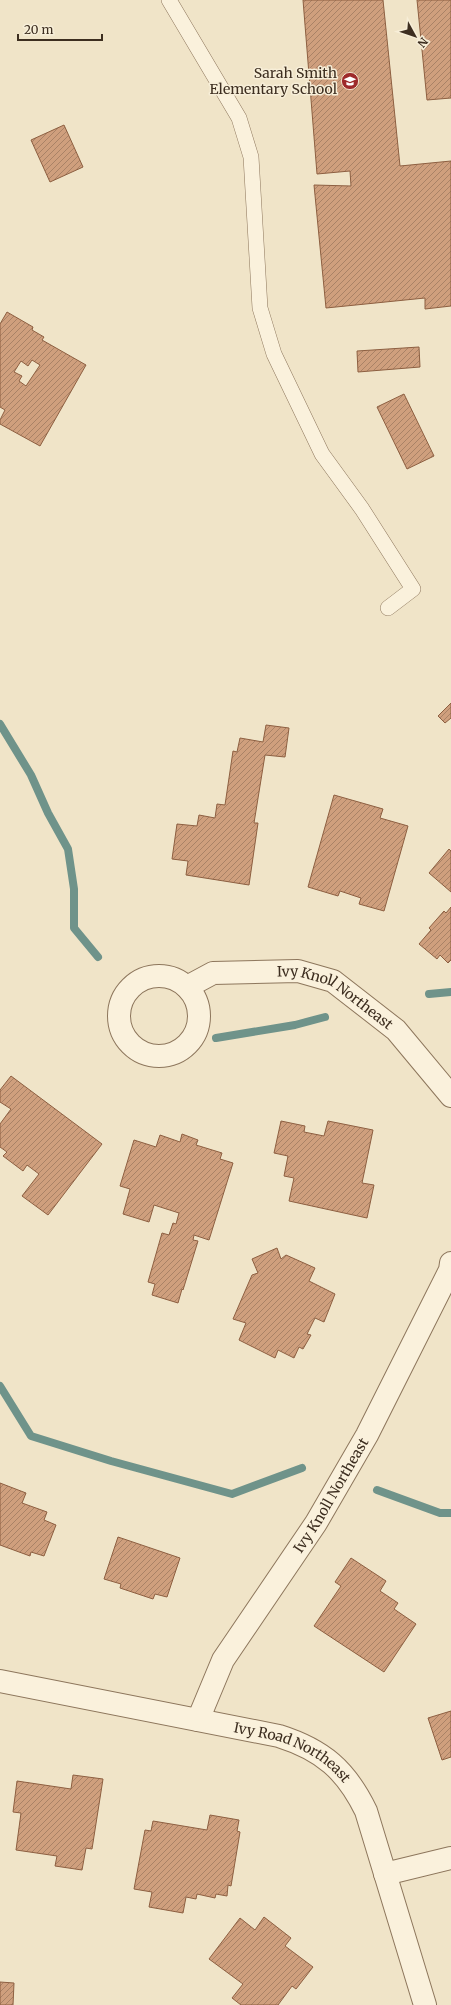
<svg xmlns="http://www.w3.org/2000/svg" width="451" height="2005" font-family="Merriweather,serif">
<defs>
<pattern id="building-hatch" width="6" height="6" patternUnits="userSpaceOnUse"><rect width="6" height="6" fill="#cf9f7d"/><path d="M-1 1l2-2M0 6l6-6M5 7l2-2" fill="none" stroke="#a98266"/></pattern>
</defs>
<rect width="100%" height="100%" fill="#f0e4c8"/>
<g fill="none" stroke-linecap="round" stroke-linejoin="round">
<!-- stream -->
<path stroke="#6f938a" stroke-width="8" d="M0,724L31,775L48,813L68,849L74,889V928L98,957
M429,994L451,992
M216,1038L295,1025L325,1017
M0,1386L31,1436L111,1461L232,1494L302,1468
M377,1490L440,1513H451"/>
</g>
<!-- building -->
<path fill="url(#building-hatch)" stroke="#8d5f41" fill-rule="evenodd" d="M303,0H383L400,166L451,161V306L425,309V298L326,308L314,185L351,186L350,171L317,174Z
M417,0H451V98L427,100Z
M64,125L83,167L50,182L31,140Z
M7,312L33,327L32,330L44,337L42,340L86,365L40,446L0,424V420L5,410L0,407V324ZM32,360L40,365L26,386L19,381L22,376L14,372L21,361L28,366Z
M419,347L420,367L358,372L357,351Z
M404,394L434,456L407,469L377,407Z
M451,703V718L445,723L438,716Z
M266,725L289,728L285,757L265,755L254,823H258L249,885L186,875L188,861L172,859L177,824L197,826L199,815L215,818L217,804L225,805L233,751L237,752L240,738L263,742Z
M334,795L383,809L380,818L408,826L384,911L359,904L361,898L340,891L338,896L308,887Z
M449,849L451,851V892L429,873Z
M451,907V960L448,963L440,955L437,959L419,944L431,930L429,928L444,911L446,913Z
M11,1076L102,1144L48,1215L22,1196L39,1174L27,1165L23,1171L3,1156L7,1152L0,1147V1124L11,1109L0,1102V1090Z
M281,1121L305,1126L304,1132L324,1136L328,1121L373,1130L362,1183L374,1185L367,1218L289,1201L294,1178L284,1176L288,1156L274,1153Z
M182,1134L198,1140L196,1145L222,1153L220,1159L233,1163L209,1240L194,1235L193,1240L198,1241L183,1290L182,1289L178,1303L152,1295L155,1284L148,1282L162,1233L169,1235L173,1223L176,1224L179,1213L154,1205L149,1222L123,1214L130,1189L120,1186L134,1140L156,1147L160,1135L180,1142Z
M277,1248L281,1259L286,1255L315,1268L309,1281L335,1294L324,1322L315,1318L307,1334L311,1335L303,1349L299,1347L294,1358L278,1350L275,1358L239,1340L246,1323L233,1319L252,1275L258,1273L252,1259Z
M0,1483L26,1493L22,1503L47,1512L44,1520L56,1525L44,1556L31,1552L30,1556L0,1545Z
M118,1537L180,1558L167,1597L155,1594L153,1599L120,1588L121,1584L104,1579Z
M351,1558L386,1581L380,1591L398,1603L394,1609L416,1624L384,1672L314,1626L341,1586L335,1582Z
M451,1711V1757L442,1760L428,1718Z
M73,1775L103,1779L92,1849L86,1848L82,1870L55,1866L57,1856L16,1850L21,1813L13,1812L17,1781L71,1789Z
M210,1815L239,1820L237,1831L240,1832L231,1886L228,1885L227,1896L216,1894L215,1898L197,1894L196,1899L186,1897L183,1913L149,1907L152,1892L134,1889L145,1830L151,1831L153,1821L207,1830Z
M264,1917L291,1938L285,1946L313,1967L296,1989L292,1986L278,2005H241L232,1998L243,1984L209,1959L240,1918L255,1930Z
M0,1982L14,1983L13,2005H0Z"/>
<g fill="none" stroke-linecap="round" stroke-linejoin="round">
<defs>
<path id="lane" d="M169,0L239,118L251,157L260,308L274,354L322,454L362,509L413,589L388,608"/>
<g id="street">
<circle cx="159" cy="1016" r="40"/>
<path id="s1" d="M187,987L213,973L298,971L333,981L396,1030L451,1096"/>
<path id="s2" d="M0,1681L279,1736C323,1750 346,1770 366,1811L425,2005"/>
<path id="s3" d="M198,1720L223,1660L316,1523L367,1435L450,1270L451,1263"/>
<path d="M385,1874L451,1858"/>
</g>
</defs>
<!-- lane casing -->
<use href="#lane" stroke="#8d765c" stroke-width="16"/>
<!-- street casing -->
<use href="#street" stroke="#8d765c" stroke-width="24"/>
<!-- lane -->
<use href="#lane" stroke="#faf1dc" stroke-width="15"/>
<!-- street -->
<use href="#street" stroke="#faf1dc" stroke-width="22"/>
</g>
<!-- icons -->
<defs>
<symbol id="school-disc" viewBox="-11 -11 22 22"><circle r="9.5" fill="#9e2a2b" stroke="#f7eed8"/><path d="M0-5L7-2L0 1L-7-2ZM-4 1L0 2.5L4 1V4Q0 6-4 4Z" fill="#fff"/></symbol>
</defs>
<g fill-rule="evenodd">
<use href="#school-disc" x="340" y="71" width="20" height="20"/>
</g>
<g text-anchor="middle" stroke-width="3" stroke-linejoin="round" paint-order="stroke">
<!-- poi labels -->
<g font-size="14" fill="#3d2e20" stroke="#f7eed8" text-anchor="end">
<text x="337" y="78">Sarah Smith<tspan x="337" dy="16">Elementary School</tspan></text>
</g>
<!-- street labels -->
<g font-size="14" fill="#3d2e20" stroke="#f7eed8">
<text dy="5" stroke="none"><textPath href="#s1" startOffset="159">Ivy Knoll Northeast</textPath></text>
<text dy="5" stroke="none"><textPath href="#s3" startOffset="262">Ivy Knoll Northeast</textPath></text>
<text dy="5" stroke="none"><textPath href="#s2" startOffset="303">Ivy Road Northeast</textPath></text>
</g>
</g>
<!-- north arrow -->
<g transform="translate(415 36) rotate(130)" stroke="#f7eed8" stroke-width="3" paint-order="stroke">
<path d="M0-3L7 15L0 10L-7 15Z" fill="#3d2e20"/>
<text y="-6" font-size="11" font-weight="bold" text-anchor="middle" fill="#3d2e20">N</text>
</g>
<!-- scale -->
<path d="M18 34v6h84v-6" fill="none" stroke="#3d2e20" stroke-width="2"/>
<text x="24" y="34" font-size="12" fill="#3d2e20" stroke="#f7eed8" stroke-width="3" paint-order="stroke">20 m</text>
</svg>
